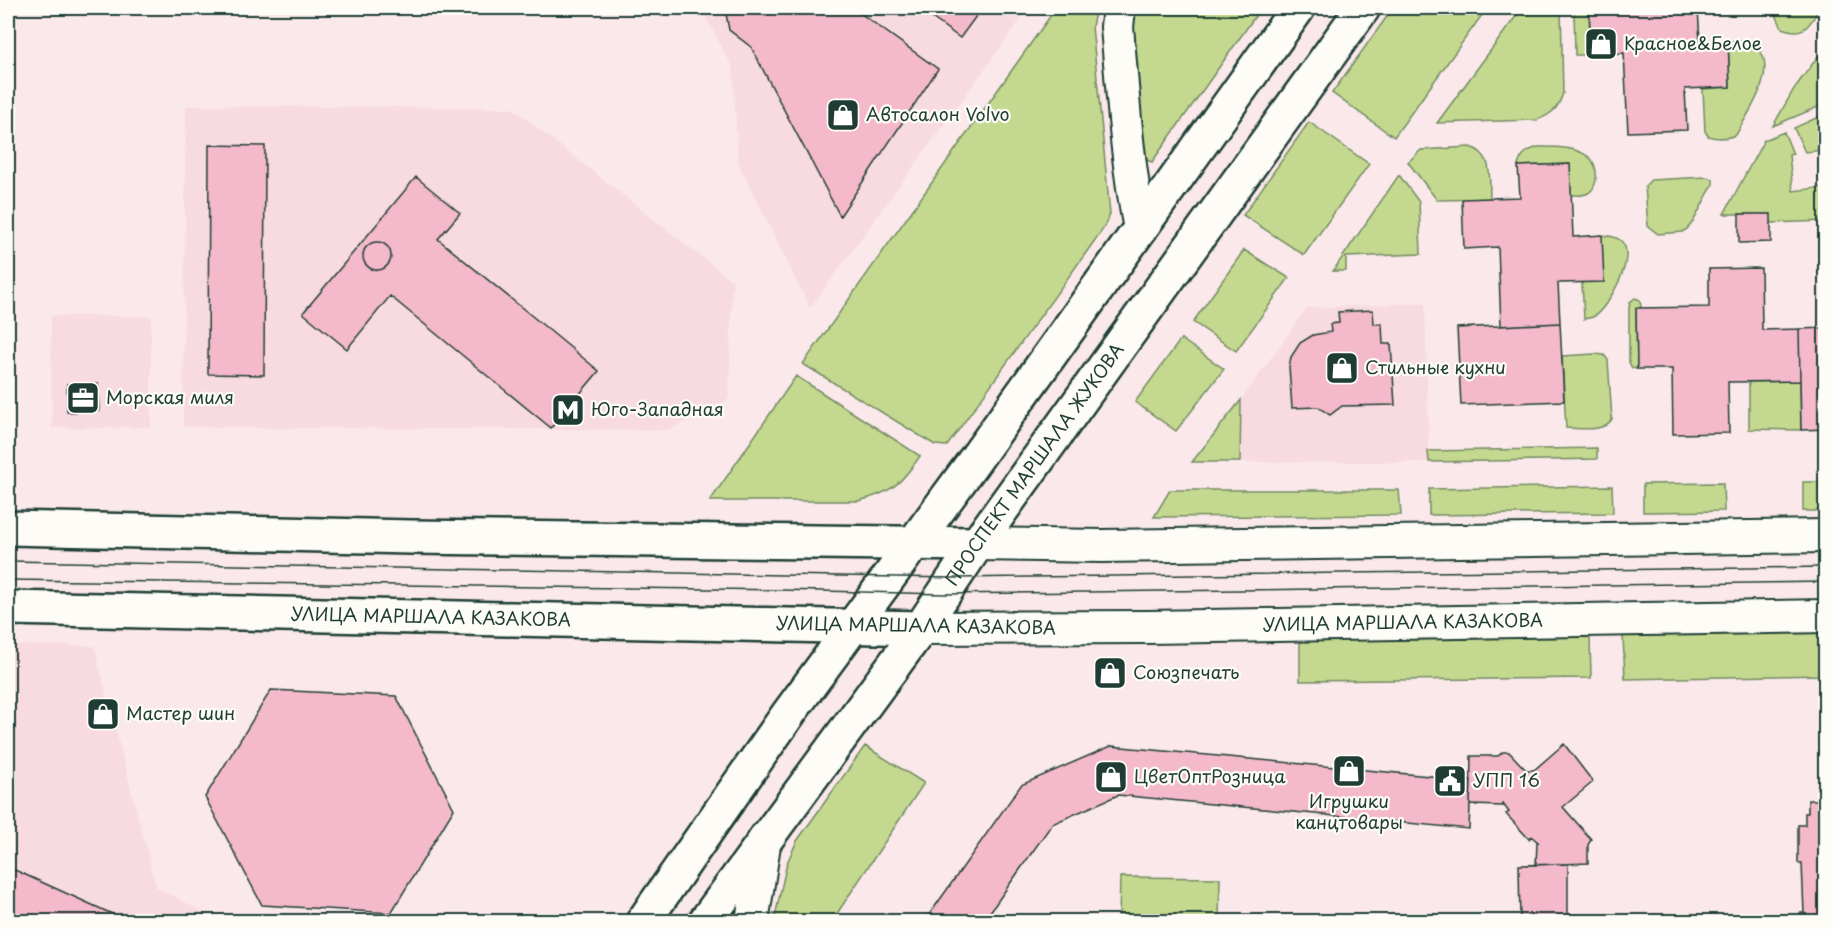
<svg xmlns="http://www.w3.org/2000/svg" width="1833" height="929" font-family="'Playpen Sans',sans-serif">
<rect width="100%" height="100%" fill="#fae8ea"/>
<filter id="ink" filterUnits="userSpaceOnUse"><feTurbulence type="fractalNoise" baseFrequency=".0167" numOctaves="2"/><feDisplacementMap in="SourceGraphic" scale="12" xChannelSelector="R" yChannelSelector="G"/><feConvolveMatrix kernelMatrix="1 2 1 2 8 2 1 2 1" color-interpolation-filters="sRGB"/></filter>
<g filter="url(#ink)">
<!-- built -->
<path fill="#f8dae1" d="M701,8H1029L810,308L738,162L733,68Z
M186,106L512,108L732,281L729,399L668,430L183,427Z
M1425,303L1429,462H1240L1241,400L1307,308Z
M51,316H151V427L52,428Z
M8,645L94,646L156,887L220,921L8,922Z"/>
<!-- green -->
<path fill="#c4d98f" stroke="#728b62" stroke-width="1.5" d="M1056,8H1096L1092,26L1110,214L1103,229L947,446L935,445L803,364Z
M1136,8H1261L1152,162L1144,159L1133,31Z
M1393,8H1487L1394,137L1332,93Z
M1522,8H1561L1563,93C1558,109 1552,114 1537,120L1437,123Z
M1574,8H1589L1591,55H1575Z
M1773,8H1820C1809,25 1805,37 1782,28Z
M1744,40C1748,42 1754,44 1757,47C1780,70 1747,114 1736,135C1726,139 1718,139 1708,136L1705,131L1703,89L1730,87L1728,41Z
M1825,47V104L1773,126L1794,89Z
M1825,114V150L1805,152L1794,128Z
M1309,122L1369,164L1304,255L1243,215Z
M1784,132L1793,154L1789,155L1793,191L1825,187V221L1771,223L1770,214H1724L1764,140Z
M1470,147C1494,154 1489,178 1490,199L1437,200L1408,162L1421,150Z
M1538,147C1554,147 1575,146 1589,157C1599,165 1599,190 1586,194C1581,196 1575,195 1571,195L1569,164L1518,166C1521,154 1526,151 1538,147Z
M1399,175L1419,202L1421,254L1346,257V271H1333Z
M1706,177L1713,179V184L1693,222L1687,229L1682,232L1658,234L1648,226L1645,186L1651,180Z
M1602,235C1608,236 1614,236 1620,240C1639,254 1609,307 1593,317C1590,318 1587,318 1584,319L1582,282Z
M1244,250L1289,278L1236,351L1193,322Z
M1635,298L1640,300L1641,308L1636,309L1637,369L1632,368L1629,362V308L1630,302Z
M1181,339L1224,369L1176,431L1135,402Z
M1595,354L1604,355L1608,360L1612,419C1603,433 1580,428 1566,428L1562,356Z
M796,376L920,456C900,485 891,493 858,501H710Z
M1800,381L1801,430L1749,429V382Z
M1241,400L1240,462H1192Z
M1597,448V459L1429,462L1428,451Z
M1803,482H1825V511H1803Z
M1723,483L1724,511L1643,512V484Z
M1612,486L1613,513L1429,515V489Z
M1170,490H1399L1401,515L1154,517Z
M1825,633V675L1625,679L1623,636Z
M1590,637L1591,678L1300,681V641Z
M865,746L924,783L832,921H774L787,863L797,841Z
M1120,877L1220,878L1219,921H1119Z"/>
<!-- building -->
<path fill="#f4bacb" stroke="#1f3d34" stroke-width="1.5" d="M725,8H853L938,69L840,216L751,47L729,30Z
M918,8H982L960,38Z
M1589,8H1698L1700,42L1728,41L1730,87L1685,89L1687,130L1628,132L1624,53L1591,55Z
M209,145L265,146L264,375L208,374Z
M1570,164L1573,237L1602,235L1604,282L1558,283L1560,323L1501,326L1498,247L1464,249L1462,199L1520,197L1518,166Z
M416,177L460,213L438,239L599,371L551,428L390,296L347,349L303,313Z
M1739,214H1771V242L1739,243Z
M363 256a14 14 0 1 1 28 0a14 14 0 1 1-28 0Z
M1761,268L1762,330L1799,329L1800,381L1728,382L1729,433L1673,434L1672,369H1637L1636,308L1709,307V269Z
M1373,310L1374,324H1382L1383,344H1391L1395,405L1342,406L1330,415L1318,407L1292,408L1289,367L1291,357L1300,343L1313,335L1331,332L1330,324L1339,323L1338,312Z
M1560,323L1564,401L1461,405L1457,328Z
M1826,328V429L1801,430L1799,329Z
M67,384H98L99,411L67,412Z
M1105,663H1115L1121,673L1118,683L1104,682L1099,674Z
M271,690L396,696L454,809L391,913L262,905L205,797Z
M1564,744L1593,782L1563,807L1591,839L1588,845V863L1536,865L1537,842H1538L1531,836L1529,839L1506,814L1509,812L1503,804V806L1470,805L1471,756H1498L1503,752H1509L1526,770H1534Z
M1111,746L1471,780L1469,829L1118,795L1052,824L983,922H924L1021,785Z
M1808,800H1826V922H1800V913H1804L1802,863H1798V825H1805V813H1808Z
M1568,864V922H1520L1519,865Z
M8,867L130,922H8Z"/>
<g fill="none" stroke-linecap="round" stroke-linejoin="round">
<defs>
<g id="minor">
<path d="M1119,8L1117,27C1123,95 1127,162 1140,229"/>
<path d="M977,544L1102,546L1826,536"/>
<path id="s1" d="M921,628L1148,627L1826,616"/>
<path d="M752,922L765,838"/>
</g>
<g id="major">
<path d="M8,528L411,537L977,544"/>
<path id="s2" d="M8,608L921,628"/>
<path d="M643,922L789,713L972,464L1298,8"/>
<path id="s3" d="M705,922L921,628L977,544L1363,8"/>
</g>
</defs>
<!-- minor casing -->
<use href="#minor" stroke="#1f3d34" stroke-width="36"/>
<!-- major casing -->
<use href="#major" stroke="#1f3d34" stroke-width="38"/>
<!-- minor -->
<use href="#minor" stroke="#fdfcf7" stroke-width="32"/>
<!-- major -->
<use href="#major" stroke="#fdfcf7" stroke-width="33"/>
<!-- tram -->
<path stroke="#1f3d34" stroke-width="1.5" d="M8,561L954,578L1826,567
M8,580L781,590L944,594L1826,582"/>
</g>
</g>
<!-- icons -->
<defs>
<symbol id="shop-square" viewBox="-11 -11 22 22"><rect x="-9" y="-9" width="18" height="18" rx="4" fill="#1f3d34" stroke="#fdfcf7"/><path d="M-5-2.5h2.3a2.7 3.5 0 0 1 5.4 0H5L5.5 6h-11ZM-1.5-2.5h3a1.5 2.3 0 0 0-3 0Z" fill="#fff"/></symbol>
<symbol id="office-square" viewBox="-11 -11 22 22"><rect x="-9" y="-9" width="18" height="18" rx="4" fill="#1f3d34" stroke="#fdfcf7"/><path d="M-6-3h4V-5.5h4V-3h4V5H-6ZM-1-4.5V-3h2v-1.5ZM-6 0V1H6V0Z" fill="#fff"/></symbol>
<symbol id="metro-square" viewBox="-11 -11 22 22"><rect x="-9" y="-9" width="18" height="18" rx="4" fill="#1f3d34" stroke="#fdfcf7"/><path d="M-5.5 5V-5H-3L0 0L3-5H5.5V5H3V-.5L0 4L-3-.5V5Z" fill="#fff"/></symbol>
<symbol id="civic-square" viewBox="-11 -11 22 22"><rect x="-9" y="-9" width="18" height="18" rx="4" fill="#1f3d34" stroke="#fdfcf7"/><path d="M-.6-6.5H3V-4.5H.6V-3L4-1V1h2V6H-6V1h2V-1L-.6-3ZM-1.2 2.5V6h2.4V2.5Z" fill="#fff"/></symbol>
</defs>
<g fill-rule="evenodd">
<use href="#shop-square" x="1582" y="25" width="38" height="38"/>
<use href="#shop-square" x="824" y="96" width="38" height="38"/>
<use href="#shop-square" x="1323" y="349" width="38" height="38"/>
<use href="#office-square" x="64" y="379" width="38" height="38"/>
<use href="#metro-square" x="549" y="391" width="38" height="38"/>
<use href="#shop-square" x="1091" y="654" width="38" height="38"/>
<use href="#shop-square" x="84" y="695" width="38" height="38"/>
<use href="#shop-square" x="1330" y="752" width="38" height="38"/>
<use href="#shop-square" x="1092" y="758" width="38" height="38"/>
<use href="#civic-square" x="1431" y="762" width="38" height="38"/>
</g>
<g text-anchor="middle" stroke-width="4.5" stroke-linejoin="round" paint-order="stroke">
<!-- poi labels -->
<g font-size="18" fill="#1f3d34" stroke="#fdfcf7" text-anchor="start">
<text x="1624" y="50">Красное&amp;Белое</text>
<text x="866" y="121">Автосалон Volvo</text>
<text x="1365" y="374">Стильные кухни</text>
<text x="106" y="404">Морская миля</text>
<text x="591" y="416">Юго-Западная</text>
<text x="1133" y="679">Союзпечать</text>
<text x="126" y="720">Мастер шин</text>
<text x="1134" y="783">ЦветОптРозница</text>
<text x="1473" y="787">УПП 16</text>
<text x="1349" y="808" text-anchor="middle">Игрушки<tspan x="1349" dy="21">канцтовары</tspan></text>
</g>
<!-- street labels -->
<g font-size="18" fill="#1f3d34" stroke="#fdfcf7">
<text dy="6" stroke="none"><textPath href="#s3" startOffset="564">ПРОСПЕКТ МАРШАЛА ЖУКОВА</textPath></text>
<text dy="6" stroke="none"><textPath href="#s2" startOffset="423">УЛИЦА МАРШАЛА КАЗАКОВА</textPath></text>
<text dy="6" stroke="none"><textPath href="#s1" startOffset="482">УЛИЦА МАРШАЛА КАЗАКОВА</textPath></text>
<text transform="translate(916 626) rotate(1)" y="6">УЛИЦА МАРШАЛА КАЗАКОВА</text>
</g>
</g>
<!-- margin -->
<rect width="1833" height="929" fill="none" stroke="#fdfcf7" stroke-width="30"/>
<rect x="15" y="15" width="1803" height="899" fill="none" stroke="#1f3d34" stroke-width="2" filter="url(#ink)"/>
</svg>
